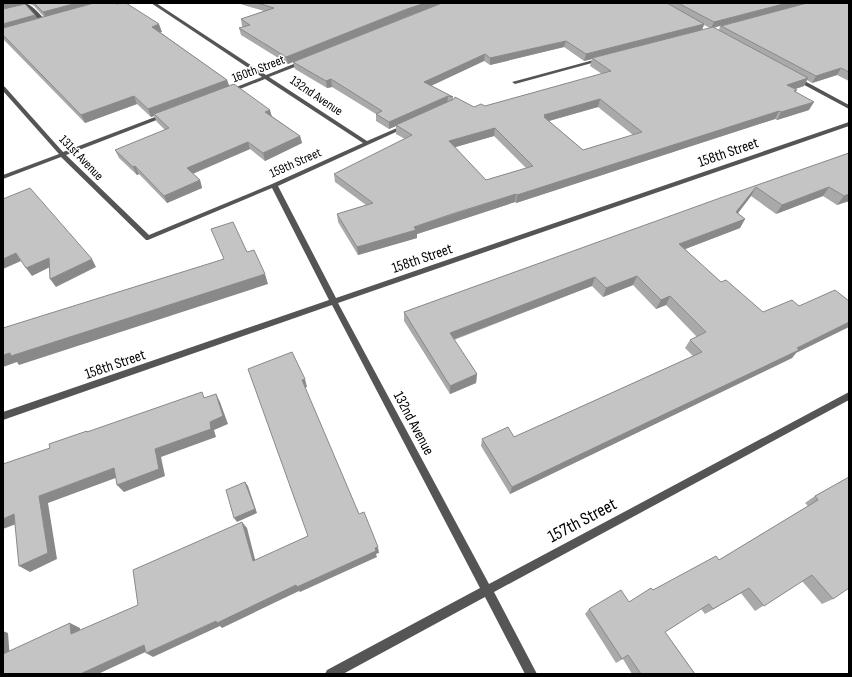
<svg xmlns="http://www.w3.org/2000/svg" width="852" height="677" font-family="'Sofia Sans Condensed',sans-serif">
<rect width="100%" height="100%" fill="#fff"/>
<g fill="none" stroke-linecap="round" stroke-linejoin="round">
<!-- lane -->
<path fill="#555" fill-rule="evenodd" d="M23,3C32,3 40,15 47,22V24H43L29,10L3,16V14L27,8Z"/>
<!-- street -->
<path fill="#555" fill-rule="evenodd" d="M151,3H156L266,75L301,61H305V63L269,77L367,141L404,125L409,126L278,186L336,298L849,122V126L338,303L489,584L849,392V400L494,592L537,674H525L485,597L343,674H325L327,670L480,588L332,305L3,420V412L329,300L272,188L148,240H146L61,157L3,179V175L59,154L3,91V86L5,87L63,152L163,114H167V116L66,155L149,235L272,184L363,143L265,79L230,93H226V91L262,77Z
M601,58H603V60L515,84L512,82Z
M795,78H799L849,105V109L795,80Z"/>
</g>
<!-- wall -->
<path fill="#a9a9a9" fill-rule="evenodd" d="M3,3H23V5L35,15L37,19L44,17L34,6L28,3H115L162,32H160L227,80L229,86L300,136L302,143L265,161L250,149L193,174L200,180L202,188L167,203L139,174L137,175L119,158L115,150L165,130L157,122L154,116L151,117L137,104L85,123L3,39Z
M237,3H849V81L837,75L812,83L807,80L804,86L795,89L796,92L809,110L777,120L775,119L516,203L515,202L452,223L417,234V238L358,255L338,222L337,214L366,205L335,182L334,174L405,139L396,134V126L389,129L376,121V114L332,87L327,88L295,69L293,62L288,64L241,35L239,28L243,27L242,26L241,19L264,11ZM428,8L344,42L408,16ZM704,25L710,28L702,30ZM720,26L719,30L714,28ZM564,47L584,61L592,59L590,66L602,74L485,106L474,107L453,100V97L431,86L484,61L490,65ZM598,107L633,135L583,150L549,121ZM494,136L526,168L486,180L455,147Z
M849,153V201L837,205L823,196L776,214L751,196L738,213L745,219L740,228L685,249L796,353L792,358L510,494L481,446L482,439L514,437L693,356L685,348L690,340L697,337L666,305L656,309L633,285L603,297L592,286L454,340L477,374L476,383L450,394L404,321V312Z
M849,477L833,599L822,604L802,581L755,611L741,593L705,614L701,609L665,632L695,674H632L623,659L616,663L585,614L589,609L629,602L653,590L719,560L808,506L805,503L815,496Z"/>
<!-- shaded-wall -->
<path fill="#898989" d="M8,3H23L24,7L3,12V4Z
M77,3H105L47,20L43,12Z
M425,3H443L408,16L288,64L286,57L407,9Z
M787,3H810L711,28L714,22Z
M35,15L39,22L3,32V24Z
M159,24L162,32L154,34L152,27Z
M704,24L702,30L592,58V59L584,61L586,54Z
M566,41L564,47L490,65V58Z
M485,54L484,61L424,89V82Z
M841,68L837,75L812,83L816,76Z
M808,78L804,86L783,93L787,85Z
M331,79L332,87L327,88L326,81Z
M227,80L230,88L154,114V116L151,117L148,109Z
M134,96L137,104L85,123L81,115Z
M448,96L447,104L396,125V126L389,129V122Z
M600,99L598,107L545,122V124L544,115Z
M814,102L809,110L777,120L781,112Z
M270,110L272,117L265,112Z
M779,111L775,119L516,203L517,195Z
M495,128L494,136L449,149V141Z
M300,136L302,143L265,161L263,153Z
M248,142L250,149L189,175L187,168Z
M135,166L139,174L137,175L133,167Z
M200,180L202,188L167,203L164,196Z
M756,187L751,196L732,221L736,212Z
M829,187L823,196L776,214L782,205Z
M516,194L515,202L417,234V238L358,255L357,247L414,227Z
M849,194V201L837,205L844,196Z
M745,219L740,228L675,253L679,244Z
M16,253L21,261L3,269V259Z
M49,258L54,265L32,276L26,268Z
M92,259L96,267L56,287L50,279Z
M265,274L268,284L19,365L17,362L3,367V355Z
M637,276L633,285L603,297L606,288Z
M595,277L592,286L449,341L450,333Z
M670,296L666,305L656,309L661,300Z
M849,322V327L796,353L792,358L510,494L512,487Z
M477,374L476,383L450,394V386Z
M305,379L307,387L305,388L302,380Z
M216,394L220,402L228,424L214,430L216,437L161,457L165,476L124,492L117,485L155,449L210,422Z
M114,468L121,476L48,503L57,559L30,572L19,566L39,496Z
M245,482L248,486L257,513L237,522L234,518Z
M14,514L24,521L3,529V519Z
M242,522L247,528L257,567L253,561Z
M378,547L379,553L376,554L377,557L300,592L299,591L222,628L220,626L153,657L146,653Z
M749,588L741,593L705,614L713,609Z
M70,623L80,628L81,639L71,634Z
M3,631L8,633L10,660L3,658Z
M144,645L152,649L98,674H80Z"/>
<!-- building -->
<path fill="#c4c4c4" stroke="#898989" fill-rule="evenodd" d="M34,3H77L43,12Z
M94,3H115L117,4L121,3H126L159,24L152,27L227,80L148,109L134,96L81,115L3,35V28Z
M257,3H425L407,9L286,57L239,28L250,25L241,19L274,8Z
M442,3H667L704,24L586,54L566,41L490,58L485,54L424,82L453,97L448,96L389,122L376,114L382,111L331,79L326,81L293,62Z
M678,3H787L714,22Z
M807,3H849V72L841,68L816,76L721,26Z
M25,4L35,15L3,24V9Z
M713,27L808,78L787,85L797,90L794,91L814,102L781,112L779,111L517,195L516,194L452,214L414,227L416,230L357,247L337,214L373,203L334,174L412,135L396,125L454,99L455,97L474,107L481,104L485,106L611,71L592,58ZM600,99L642,132L583,150L544,117L546,116L544,115ZM495,128L533,166L486,180L449,141Z
M234,84L270,110L265,112L300,136L263,153L248,142L187,168L200,180L164,196L135,166L133,167L115,150L169,128L154,114Z
M849,153V194L844,196L829,187L782,205L756,187L736,212L745,219L679,244L721,282L726,280L763,312L792,300L799,306L835,290L849,301V322L797,348L799,350L512,487L482,439L508,427L514,437L702,352L690,340L706,332L670,296L661,300L637,276L606,288L595,277L450,333L477,374L450,386L404,312L720,198Z
M30,188L92,259L50,279L49,258L26,268L16,253L3,259V199Z
M233,222L247,252L254,250L265,274L11,356L10,353L3,355V328L224,259L211,229Z
M292,352L305,379L302,380L359,514L364,512L378,547L375,548L376,551L297,587L296,585L217,623L216,621L146,653L144,645L80,674H3V654L70,623L71,634L138,605L133,570L242,522L253,561L308,536L248,369Z
M202,392L204,398L216,394L223,416L210,422L211,429L155,449L159,469L117,485L114,468L39,496L48,553L19,566L14,514L3,519V464L50,448L49,444L87,431V432Z
M849,477V588L833,599L812,575L764,606L749,588L713,609L709,604L665,632L695,674H641L628,655L622,659L589,609L621,590L629,602L651,588L653,590L716,556L719,560L818,500L815,496Z
M245,482L255,509L234,518L226,490Z"/>
<g text-anchor="middle" stroke-width="3" stroke-linejoin="round" paint-order="stroke">
<!-- far-street labels -->
<g font-size="13" fill="#000" stroke="#fff">
<text transform="translate(258 68) rotate(-21)" y="5">160th Street</text>
<text transform="translate(317 95) rotate(34)" y="5">132nd Avenue</text>
<text transform="translate(82 157) rotate(46)" y="5">131st Avenue</text>
<text transform="translate(295 162) rotate(-24)" y="5">159th Street</text>
</g>
<!-- street labels -->
<g font-size="15" fill="#000" stroke="#fff">
<text transform="translate(728 152) rotate(-19)" y="5">158th Street</text>
<text transform="translate(422 258) rotate(-19)" y="5">158th Street</text>
<text transform="translate(115 364) rotate(-19)" y="5">158th Street</text>
<text transform="translate(414 423) rotate(62)" y="5">132nd Avenue</text>
</g>
<!-- near-street labels -->
<g font-size="18" fill="#000" stroke="#fff">
<text transform="translate(582 520) rotate(-28)" y="6">157th Street</text>
</g>
</g>
<!-- border -->
<rect width="852" height="677" fill="none" stroke="#000000" stroke-width="8"/>
</svg>
